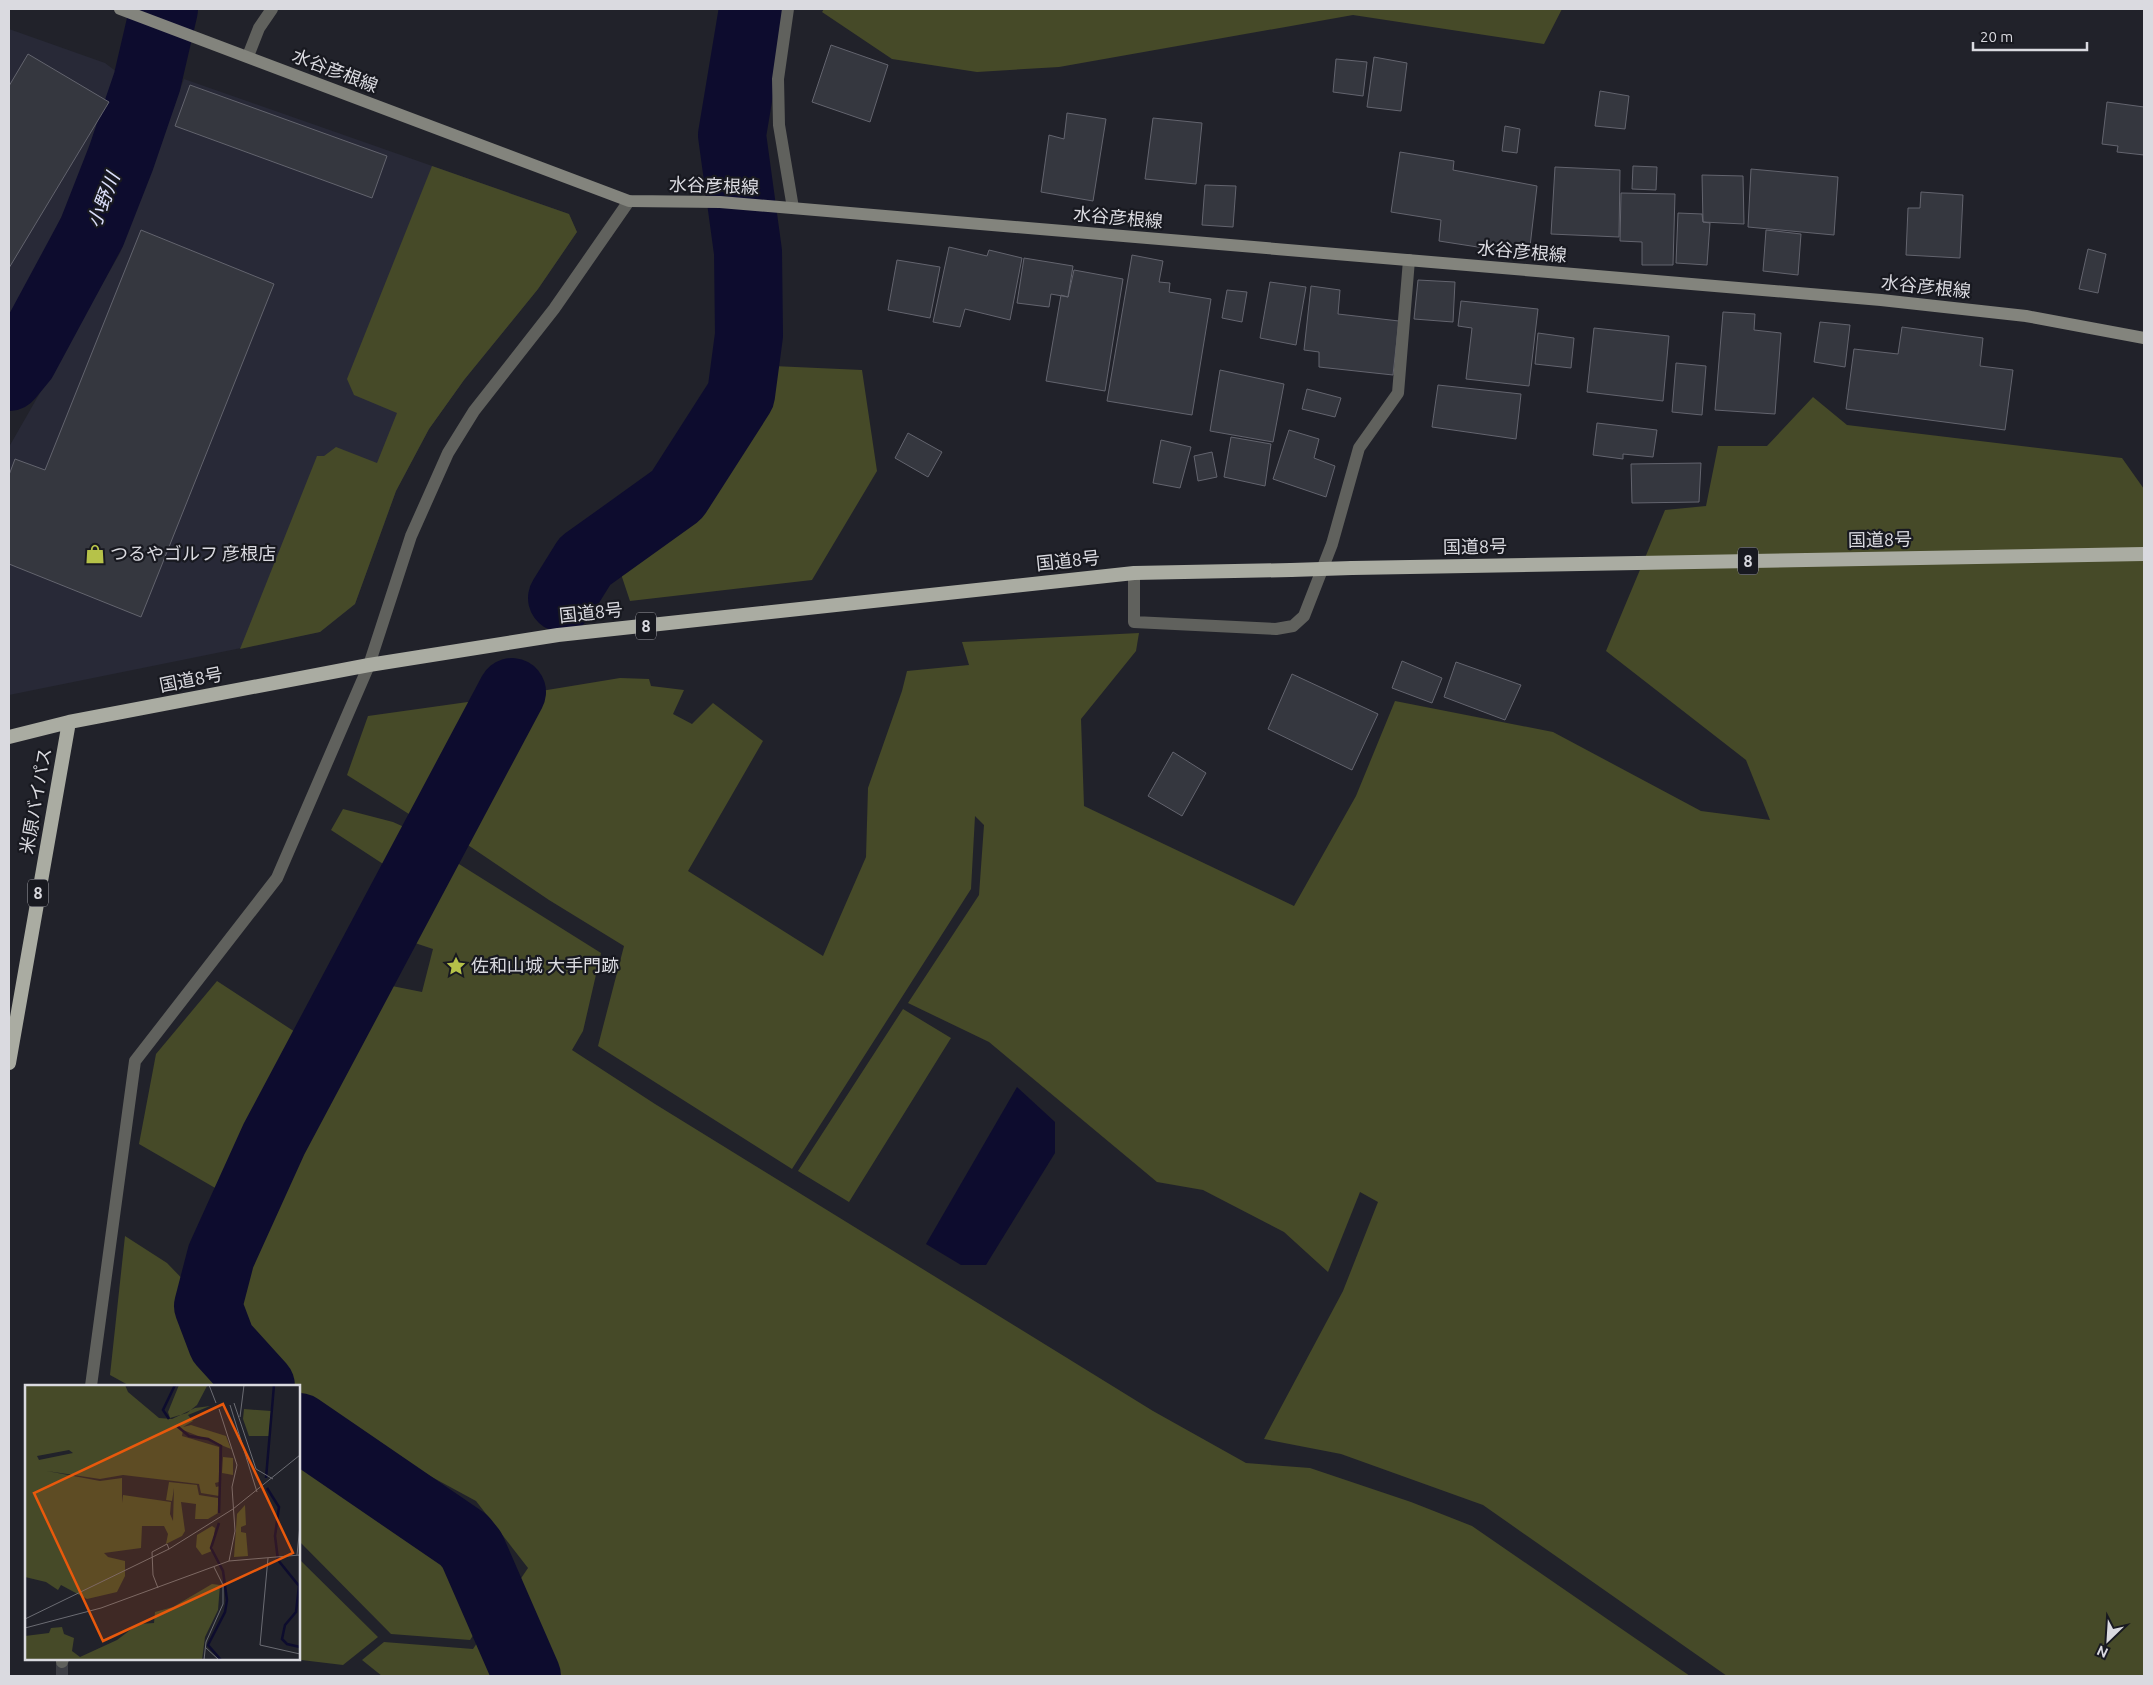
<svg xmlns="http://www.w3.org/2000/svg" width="2153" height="1685" font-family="Ubuntu,'Noto Sans JP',sans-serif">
<rect width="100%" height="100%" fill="#21222a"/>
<!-- built -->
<path fill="#282937" d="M9,29L105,63L117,72L114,95L87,163L31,281L9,315Z
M184,79L569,214L577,232L538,289L464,380L429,429L396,491L355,604L320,632L9,695V447L120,253Z"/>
<!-- green -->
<path fill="#464a28" d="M824,9H1562L1544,44L1353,15L1059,67L977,72L892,59L822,12Z
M432,166L569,214L577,232L538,289L464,380L429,429L396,491L355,604L320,632L240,649L317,456H324L336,447L377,463L397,413L354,395L347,379Z
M751,365L862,370L877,471L812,580L630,601L618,565Z
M1813,397L1847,425L2122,458L2144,489V1676H1727L1483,1505L1341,1454L1264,1439L1343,1291L1378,1202L1360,1192L1328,1272L1284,1232L1203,1190L1157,1182L989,1042L908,1003L979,895L984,825L975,816L971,889L792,1169L598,1046L624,946L549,900L453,835L529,693L620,678L649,679L651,686L684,690L673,714L692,724L713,703L763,741L688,871L823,956L866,857L868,788L902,691L907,671L969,665L962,642L1139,633L1136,651L1081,719L1084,806L1294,906L1356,796L1395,701L1553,732L1701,811L1770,820L1746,760L1606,651L1665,510L1706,506L1718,446H1767Z
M482,700L477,714H490L428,826L347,775L368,716Z
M343,809L393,822L422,835L400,875L331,830Z
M443,854L601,953L583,1031L572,1050L655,1104L1153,1411L1246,1463L1310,1468L1411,1502L1472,1526L1690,1676H382L362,1660L384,1642L473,1649L528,1568L476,1501L323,1418L299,1390V1386H295L246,1329L233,1305C260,1193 328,1085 382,984L422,992L433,949L394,936Z
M217,981L315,1045L236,1200L139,1144L156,1054Z
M903,1009L951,1038L849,1202L798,1171Z
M125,1236L167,1263L198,1295L195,1310L210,1349L246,1386H130L110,1375Z
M299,1439L458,1552L486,1616L470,1640L391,1634L299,1541Z
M299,1559L378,1637L343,1665L293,1659H299Z"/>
<!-- water -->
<path fill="#0d0c2e" d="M1017,1087L1055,1122V1153L986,1265H961L926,1244Z"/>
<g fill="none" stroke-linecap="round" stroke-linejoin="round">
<!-- river -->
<path stroke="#0d0c2e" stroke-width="68" d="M9,377L23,360L92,232L121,158L147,82L164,9
M562,598L585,561L677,495L741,395L749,335L748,252L732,135L753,9
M261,1386L222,1343L208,1306L221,1256L274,1139L512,692
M299,1427L464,1540L472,1550L527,1676"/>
</g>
<!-- building -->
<path fill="#35373f" stroke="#63646e" d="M831,45L888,65L870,122L812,102Z
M28,54L109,102L9,268V86Z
M1374,57L1407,63L1401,111L1367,107Z
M1336,59L1367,62L1363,96L1333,92Z
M190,85L387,156L372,198L175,126Z
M1600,91L1629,96L1625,129L1595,126Z
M2107,102L2144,107V155L2117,152L2118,146L2102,144Z
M1067,113L1106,119L1093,201L1041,192L1049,135L1064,139Z
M1153,118L1202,123L1196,184L1145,179Z
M1505,126L1520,129L1517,153L1502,151Z
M1400,152L1454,161L1453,170L1537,186L1529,255L1439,241L1441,220L1391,212Z
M1633,166L1657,167L1656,190L1632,189Z
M1555,167L1620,170L1619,237L1551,234Z
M1751,169L1838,177L1834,235L1748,227Z
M1702,175L1743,176L1744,224L1703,222Z
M1205,185L1236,186L1233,227L1202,225Z
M1921,192L1963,195L1960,258L1906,255L1908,208H1920Z
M1621,193L1675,194L1673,265H1642V242L1620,241Z
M1678,213L1702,214L1703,222L1710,223L1707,265L1676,263Z
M141,230L274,284L141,617L9,564V475L15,459L45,470Z
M1766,230L1801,234L1798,275L1763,271Z
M949,247L987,256L989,250L1022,258L1010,320L965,309L960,327L933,322Z
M2088,249L2106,254L2098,293L2079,289Z
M1132,255L1163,261L1159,282L1170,283L1169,292L1211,299L1192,415L1107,401Z
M1024,258L1073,266L1068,297L1051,294L1049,307L1017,303Z
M897,260L940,267L930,318L888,310Z
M1074,270L1123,279L1105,391L1046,381L1061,295L1068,297Z
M1418,280L1455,282L1453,322L1414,319Z
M1270,282L1306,287L1296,345L1260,338Z
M1311,286L1340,290L1338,314L1399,321L1393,375L1319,367V352L1304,350Z
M1227,290L1247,292L1242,322L1222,318Z
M1461,301L1538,309L1529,386L1466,379L1472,328L1458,326Z
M1723,312L1755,314L1754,330L1781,333L1775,414L1715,410Z
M1820,322L1850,325L1845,367L1814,362Z
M1902,327L1983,338L1980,366L2013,370L2005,430L1846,409L1854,349L1898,354Z
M1594,328L1669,336L1663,401L1587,392Z
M1538,333L1574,338L1571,368L1535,364Z
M1676,363L1706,366L1702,415L1672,412Z
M1220,370L1284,384L1273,442L1210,431Z
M1438,385L1521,394L1516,439L1432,427Z
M1307,389L1341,398L1335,417L1302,409Z
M1597,423L1657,430L1653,457L1623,454V459L1593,455Z
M1289,430L1319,439L1314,458L1335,466L1326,497L1273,479Z
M908,433L942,452L928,477L895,458Z
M1231,437L1271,444L1265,486L1224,477Z
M1161,440L1191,447L1180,488L1153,483Z
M1212,452L1217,477L1198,481L1194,456Z
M1701,463L1699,502L1632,503L1631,464Z
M1402,661L1442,678L1432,703L1392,688Z
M1456,662L1521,685L1505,720L1444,697Z
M1292,674L1378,714L1352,770L1268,729Z
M1173,752L1206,773L1182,816L1148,796Z"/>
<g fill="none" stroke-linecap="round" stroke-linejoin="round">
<!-- minor-tunnel -->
<path stroke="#3d3e45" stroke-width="12" stroke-dasharray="12 6" stroke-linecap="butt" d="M62,1676V1662"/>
<!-- minor -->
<path stroke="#60615d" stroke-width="12" d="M248,56L259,28L272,9
M1134,573V622L1276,629L1293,626L1304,616L1332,544L1359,448L1398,393L1409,260
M91,1386L135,1061L277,878L369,665L411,536L448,453L474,411L554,309L629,201
M62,1662L63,1659"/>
<!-- tertiary -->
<path stroke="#60615d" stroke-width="12" d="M788,9L778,79L779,125L793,208"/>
<!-- secondary -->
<path stroke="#83847d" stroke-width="12" d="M120,9L629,201L720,202L1881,300L2026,316L2144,338"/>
<!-- trunk -->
<path stroke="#aaaca2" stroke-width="14" d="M1352,568L2144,554
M9,737L69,722L369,665L558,635L1134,573L1291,570
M9,1063L69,722"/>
<!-- trunk-bridge -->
<path stroke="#aaaca2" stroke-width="14" d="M1291,570L1352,568"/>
</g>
<!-- icons -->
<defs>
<symbol id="shop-bare" viewBox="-9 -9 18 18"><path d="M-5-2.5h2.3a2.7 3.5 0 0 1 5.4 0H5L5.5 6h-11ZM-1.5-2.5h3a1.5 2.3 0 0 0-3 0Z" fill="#b6c249" stroke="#181920" stroke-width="2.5" paint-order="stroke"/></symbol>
<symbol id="sight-bare" viewBox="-9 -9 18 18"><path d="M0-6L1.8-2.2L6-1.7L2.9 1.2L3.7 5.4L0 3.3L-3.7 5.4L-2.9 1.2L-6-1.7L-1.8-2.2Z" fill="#b6c249" stroke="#181920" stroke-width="2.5" paint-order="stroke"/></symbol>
</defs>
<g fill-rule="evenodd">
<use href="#shop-bare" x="81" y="540" width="28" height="28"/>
<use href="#sight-bare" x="442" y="952" width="28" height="28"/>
</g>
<g text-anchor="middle" stroke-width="4.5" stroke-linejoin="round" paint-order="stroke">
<!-- shield labels -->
<g fill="#181920" stroke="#a0a0a6" stroke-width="1">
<rect x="1738" y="547.5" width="20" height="27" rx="4"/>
<rect x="636" y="612.5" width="20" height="27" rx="4"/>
<rect x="28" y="879.5" width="20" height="27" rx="4"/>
</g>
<g font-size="16" font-weight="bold" fill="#dadae0">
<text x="1748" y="567">8</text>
<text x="646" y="632">8</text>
<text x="38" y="899">8</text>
</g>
<!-- street labels -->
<g font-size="18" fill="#dadae0" stroke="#181920">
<text transform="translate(335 71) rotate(21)" y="6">水谷彦根線</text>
<text transform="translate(714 186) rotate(2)" y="6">水谷彦根線</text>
<text transform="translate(1118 218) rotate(5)" y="6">水谷彦根線</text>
<text transform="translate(1522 252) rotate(5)" y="6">水谷彦根線</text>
<text transform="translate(1926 287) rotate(6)" y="6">水谷彦根線</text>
<text transform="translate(1880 540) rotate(-1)" y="6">国道8号</text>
<text transform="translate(1475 547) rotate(-1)" y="6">国道8号</text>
<text transform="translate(1068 561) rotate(-6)" y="6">国道8号</text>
<text transform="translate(591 613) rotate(-6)" y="6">国道8号</text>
<text transform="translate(191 680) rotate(-11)" y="6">国道8号</text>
<text transform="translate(36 801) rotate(-80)" y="6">米原バイパス</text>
</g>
<!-- poi labels -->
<g font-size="18" fill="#dadae0" stroke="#181920" text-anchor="start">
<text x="110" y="560">つるやゴルフ 彦根店</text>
<text x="471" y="972">佐和山城 大手門跡</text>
</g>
<!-- water labels -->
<g font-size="19" font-style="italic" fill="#dce0fc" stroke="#181920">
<text transform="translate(103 200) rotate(-69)" y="7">小野川</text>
</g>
</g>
<!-- overview -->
<g transform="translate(25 1385)">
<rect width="275" height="275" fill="#21222a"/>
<path d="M0,0H100L103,7L134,33L147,34L170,23L185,21L163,30L168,36L158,42L166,40L201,51L206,64L158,45L157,51L194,62V97L190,98L191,102L195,101L194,111L176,108L174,99L98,90L75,94L22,86L75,96L97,93V118L98,110L146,117L145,129L148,136L149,103L147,116L141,115L144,97L172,100L174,110L193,113V128L183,134H170L171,119L156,117L160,146L157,151L141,159L143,149L139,141H117L116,163L79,168L83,172L100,176V191L92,207L62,214L36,200L33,205L21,197L0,192ZM44,65L48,68L14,75L12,71ZM154,0H182V1L172,20L162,28L145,33L143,27ZM219,24L246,26L244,51H224L218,34ZM198,72L208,73V90L197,88ZM220,120L221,140L216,142V147L221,148L223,171L209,172L212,129ZM187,141L190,143L187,166L177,170L171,162L172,150ZM187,199L195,200L193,225L180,252L177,275H0V251L24,248L26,243L37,242L39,249L49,253L47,266L55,272L92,255L113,239L129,238L130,227L148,222Z" fill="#464a28" fill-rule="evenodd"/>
<path fill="none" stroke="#0d0c2e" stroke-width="2.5" d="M144,34L138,25L150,0M152,41L164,51L183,54L196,61L194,128M241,93L249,0M242,103L254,122L250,151L253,175L274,201L271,227L260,240L257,254L262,259L275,262M194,138L186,163L198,186L202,215L200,227L183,260L196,275"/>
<path fill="none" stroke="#6b6c73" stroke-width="1" d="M184,0L191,18M209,18L231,84L248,94M205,20L232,107M194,24L212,80L207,102L210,146L204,176M215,32L219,0M272,170L275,140M243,173L235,260L275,269M133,203L128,190L127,167L142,159L144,164M0,234L144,164L208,124L275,70M0,243L76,223L204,176L275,170M180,262L194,275M179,275L181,257L198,219V200L189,182"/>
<path fill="#e8590c" fill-opacity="0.15" stroke="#e8590c" stroke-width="2.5" d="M198,19L268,168L78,256L9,108Z"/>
<rect width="275" height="275" fill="none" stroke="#dadae0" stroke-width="2.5"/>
</g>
<!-- border -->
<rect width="2153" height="1685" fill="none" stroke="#dadae0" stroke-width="20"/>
<!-- north arrow -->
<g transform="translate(2108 1640) rotate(205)" stroke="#181920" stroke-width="4" paint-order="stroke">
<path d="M0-4L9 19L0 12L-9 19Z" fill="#dadae0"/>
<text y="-8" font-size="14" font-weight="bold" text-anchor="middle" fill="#dadae0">N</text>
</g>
<!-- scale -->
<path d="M1973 42v8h114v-8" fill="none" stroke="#dadae0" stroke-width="2.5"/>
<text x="1980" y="42" font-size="15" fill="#dadae0" stroke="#181920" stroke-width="4" paint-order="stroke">20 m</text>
</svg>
